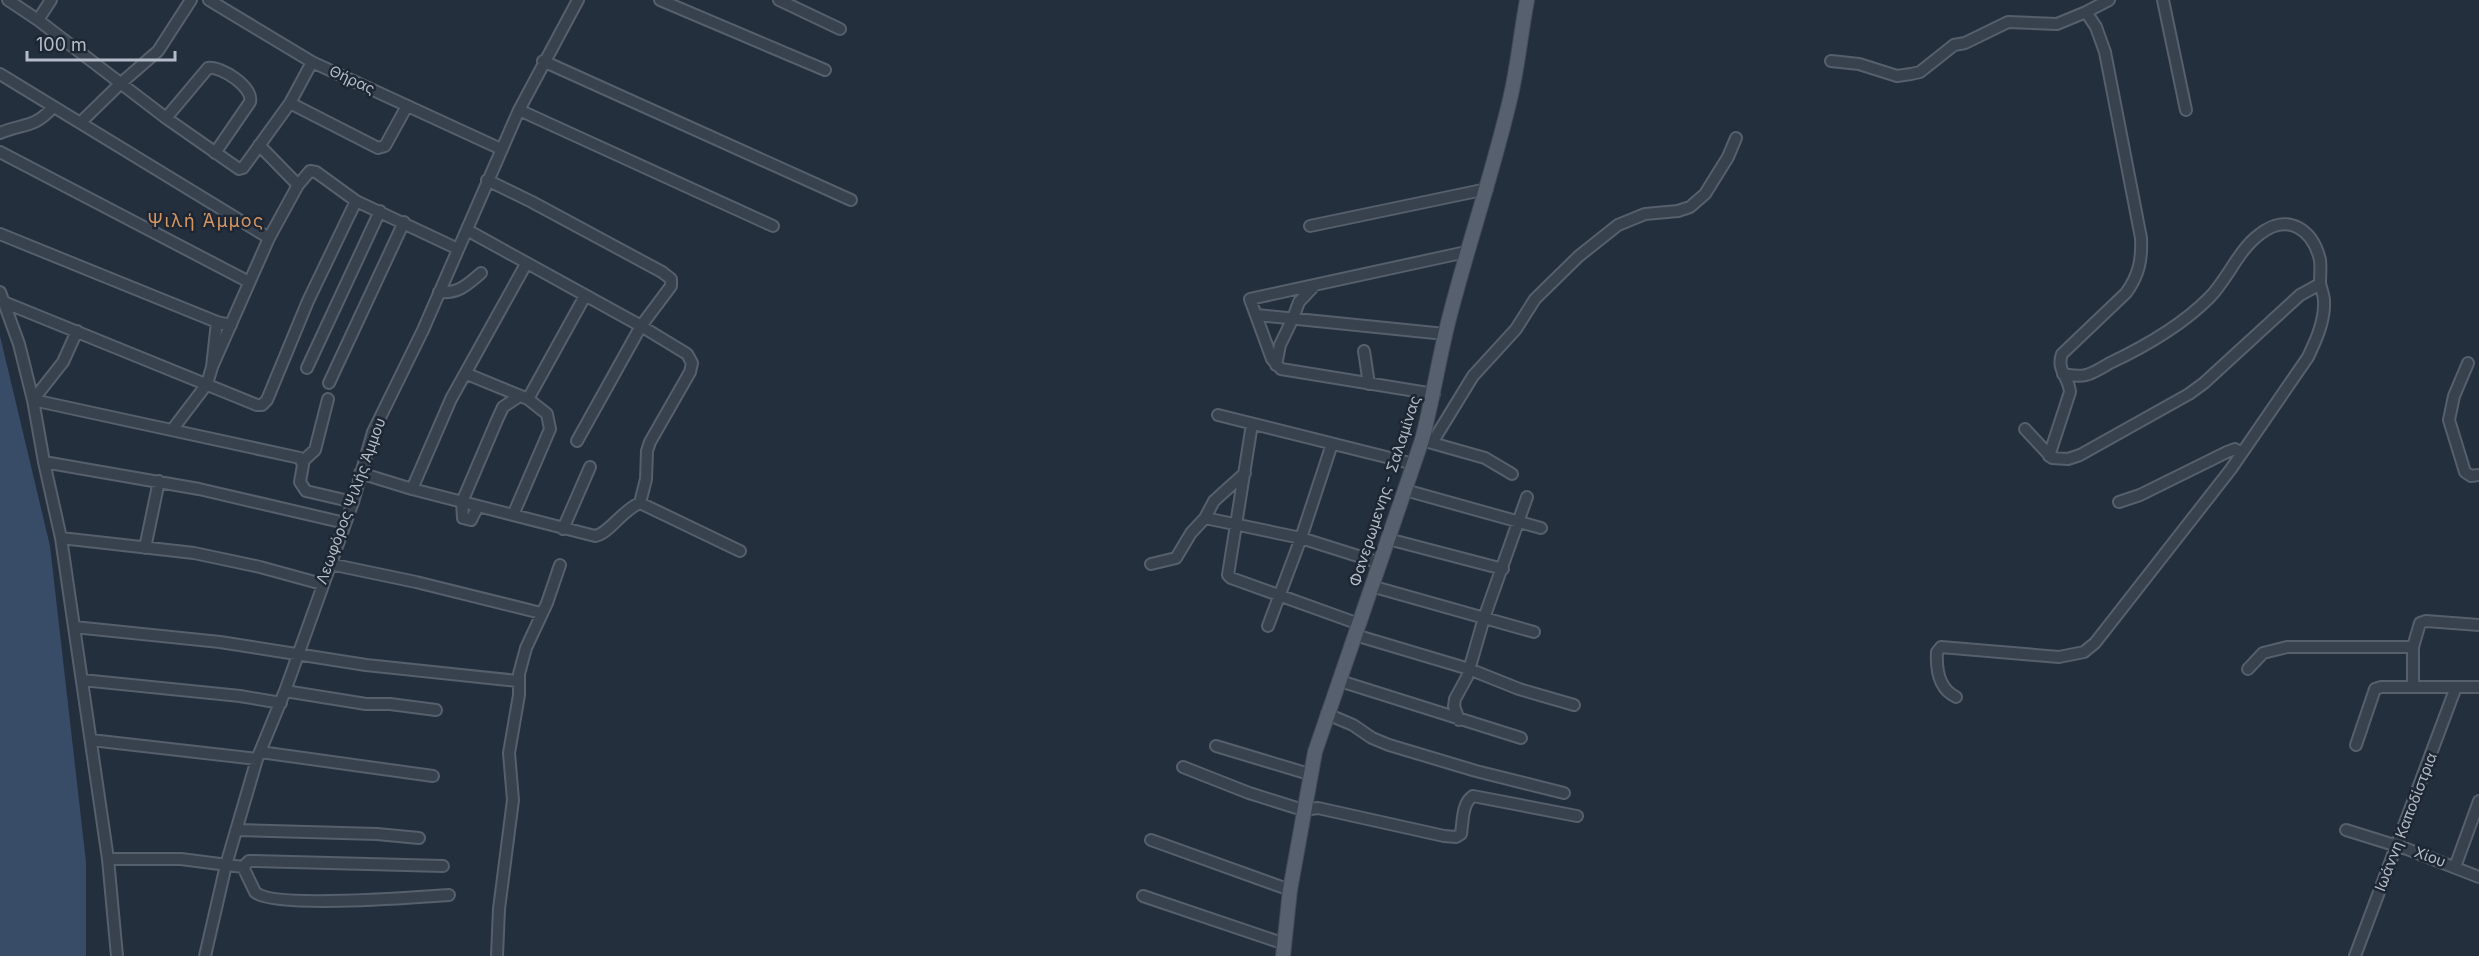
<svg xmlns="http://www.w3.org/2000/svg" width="2479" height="956" font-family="Inter,sans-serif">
<rect width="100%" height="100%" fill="#242f3e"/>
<!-- water -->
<path fill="#394c67" d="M0,336L50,546L86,862V956H0Z"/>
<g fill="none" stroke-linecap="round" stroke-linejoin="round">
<defs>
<path id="minor" d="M8,0L38,20L166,118L239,169L243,168L290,103L312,62
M209,0L312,62L501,149
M660,0L825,70
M779,0L840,29
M2163,0L2186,110
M38,20L51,0
M543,61L851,200
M1831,61L1859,64L1897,76L1911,74L1920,72L1954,45L1965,43L2008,22L2057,24L2086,12
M0,74L269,238
M290,103L378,148L385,146L407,106
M519,110L773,226
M166,118L208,68C221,66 254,87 250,102L215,153
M81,122L120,84L158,51L191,0
M0,133C23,123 34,129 53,107
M259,145L298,185
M0,152L249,282
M487,180L532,202L662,272L671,279V286L641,326L577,441
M1310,226L1487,189
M467,230L641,326L687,354L692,363L690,372L650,442L647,451L646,479L640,503
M0,234L217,322L231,325
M0,292L19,344L33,400L44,462L61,538L108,859L117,956
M439,292C458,294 467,285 481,273
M6,303L257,405H262L267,400L308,301L356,201
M1257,315L1445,334
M77,331L63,362L33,400L300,458L303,465L300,482L306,491L353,502
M1364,351L1369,384
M2468,363L2454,396L2449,420L2465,472L2471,476L2479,475
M1276,365L1280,345L1293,318L1299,302L1314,286
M212,367L269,238L298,185L310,171L316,172L356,201L458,249
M307,368L380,211
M467,374L528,399L547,414L550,429L513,515
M329,383L404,222
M1434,394L1281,369L1272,359L1250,299L1466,252
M528,399L585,296
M1218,415L1414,464
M1252,424L1228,575L1231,578L1359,624
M2025,429L2052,458L2068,459L2080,455L2189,394L2204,383L2300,295L2320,284
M172,430L207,384L212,367L217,322
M1425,441L1485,458L1512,474
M1432,443L1473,376L1516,329L1535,299L1579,256L1618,225L1645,214L1678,211L1690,207L1705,194L1728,157L1736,138
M2049,456L2070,392C2069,377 2056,370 2062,354L2126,293C2139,275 2142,260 2141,238L2105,52L2096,27L2086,12L2109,0
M303,461L315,450L328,399
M44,462L199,489L345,523
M360,473L412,489L595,536C609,534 622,510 640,503L740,551
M412,489L451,399L526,264
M1405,490L1541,528
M2119,502L2140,495L2227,452L2235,449L2241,453
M478,506L471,520L463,518L462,502L497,420L503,407L518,397
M1205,518L1301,538L1380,563
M563,529L590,467
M61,538L194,553L260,567L322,584
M1388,539L1503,569
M145,548L159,481
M330,564L416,582L541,613
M1151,564L1176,558L1191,533L1205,518L1214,501L1245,473
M1371,586L1534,632
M1268,626L1301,538L1332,444
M74,627L220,642L366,665L518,681
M1355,635L1469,669L1519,689L1574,705
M2248,669L2263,653L2287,647H2413
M82,680L240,696L281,703
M1340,681L1521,738
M2413,687V647L2420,623L2426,621L2479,625
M285,691L366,704H390L436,710
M1956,697C1939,689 1936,669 1937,652L1941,647L2059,657L2084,652L2095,643L2231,469L2308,357C2316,340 2325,321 2324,301C2324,295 2321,289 2320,283C2320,276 2321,268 2320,260C2313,230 2288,212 2260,234C2238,250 2228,279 2209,298C2181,326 2146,346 2110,363C2103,367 2094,373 2086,375C2078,377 2070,375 2063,374
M1327,714L1353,725L1372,738L1389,745L1476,771L1564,793
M1459,720L1454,706L1455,699L1467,677L1484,618L1527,497
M91,740L257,759
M2356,745L2375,689L2381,687H2479
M1216,746L1309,774
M260,752L433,776
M1183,767L1249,793L1303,810L1318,808L1444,836L1456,837L1461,834C1463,821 1462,803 1473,796L1577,816
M236,830L377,834L419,838
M2346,830L2407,849L2479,877
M1151,840L1290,890
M108,859H181L243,867L255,892C272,909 420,897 449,895
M243,867L249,861H254L443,866
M2455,867L2479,801
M1143,896L1285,944
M205,956L226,865L257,759L285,691L353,502L373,432L423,330L519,110L578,0
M497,956L499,909L513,800L509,753L519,695V674L526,648L547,603L560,565
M2355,956L2456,687"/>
<path id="major" d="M1283,956L1290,890L1315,752L1422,440C1433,399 1439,356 1450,315C1469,241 1494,169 1511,95C1518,64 1521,32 1527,0"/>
</defs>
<!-- minor casing -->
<use href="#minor" stroke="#565f6c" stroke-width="14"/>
<!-- major casing -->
<use href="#major" stroke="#414a57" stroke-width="16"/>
<!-- minor -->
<use href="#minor" stroke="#38414e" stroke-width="10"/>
<!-- major -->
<use href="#major" stroke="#56606e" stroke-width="14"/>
</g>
<g text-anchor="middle" stroke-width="5" stroke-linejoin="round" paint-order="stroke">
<!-- street labels -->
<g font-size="15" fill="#b4bcc9" stroke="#1d2633">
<text transform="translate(352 80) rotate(25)" y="5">Θήρας</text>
<text transform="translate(1385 491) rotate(-72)" y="5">Φανερωμενης - Σαλαμίνας</text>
<text transform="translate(351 501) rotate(-70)" y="5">Λεωφόρος Ψιλής Άμμου</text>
<text transform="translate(2406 822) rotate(-69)" y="5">Ιωάννη Καποδίστρια</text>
<text transform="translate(2430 857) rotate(20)" y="5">Χίου</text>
</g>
<!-- quarter labels -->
<g font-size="18" letter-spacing="1.5" fill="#d59563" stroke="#1d2633">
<text x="206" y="227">Ψιλή Άμμος</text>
</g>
</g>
<!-- scale -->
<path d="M27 51v9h148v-9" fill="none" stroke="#b4bcc9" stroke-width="3"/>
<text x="36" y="51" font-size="18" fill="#b4bcc9" stroke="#1d2633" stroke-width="4.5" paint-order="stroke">100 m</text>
</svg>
